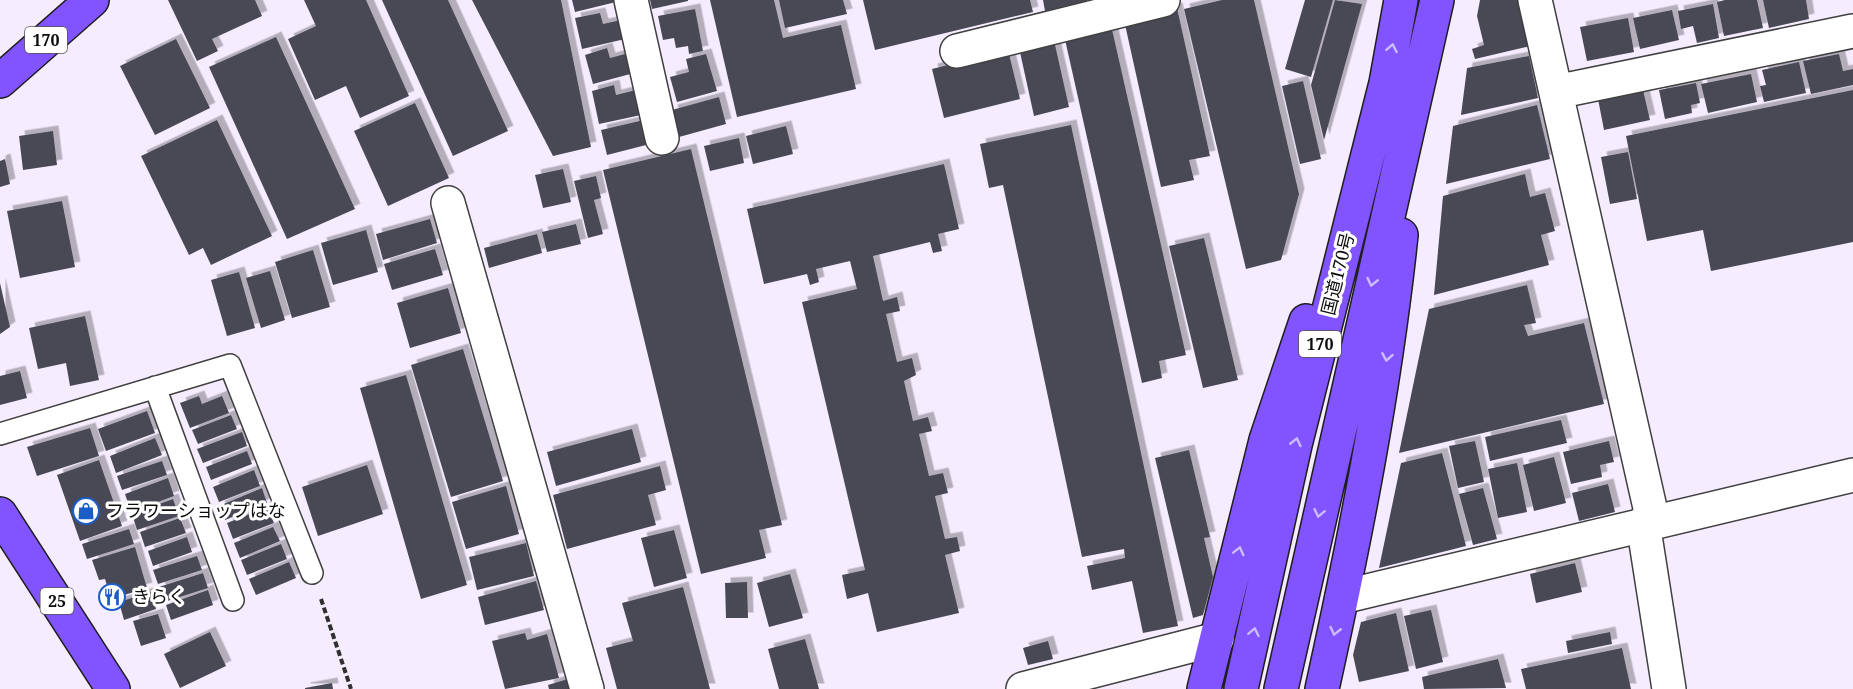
<svg xmlns="http://www.w3.org/2000/svg" width="1853" height="689" font-family="'Noto Serif','Noto Sans JP',serif">
<defs>
<filter id="shadow"><feDropShadow dx="5.5" dy="-5.5" stdDeviation="0" flood-color="#0004"/></filter>
</defs>
<rect width="100%" height="100%" fill="#f5edff"/>
<!-- building -->
<path fill="#494957" filter="url(#shadow)" d="M168,0H255L262,16L212,39L218,51L197,61Z
M304,0H366L409,96L360,118L346,86L315,100L288,39L316,26Z
M382,0H448L508,131L453,156Z
M472,0H561L591,147L553,156Z
M572,0H616V2L575,12Z
M650,0H688V1L652,9Z
M710,0H774L783,38L841,25L856,89L737,117Z
M779,0H843L847,14L785,28Z
M863,0H1030L1033,12L875,50Z
M1043,0H1087V1L1045,11Z
M1222,0H1254L1299,194L1281,260L1246,269L1184,9Z
M1305,0H1333L1311,77L1285,69Z
M1335,0L1362,4L1324,140L1311,85Z
M1480,0H1524L1535,45L1475,59L1472,49L1484,45L1477,16Z
M1725,0H1757L1763,28L1724,36L1717,2Z
M1763,0H1806L1809,19L1769,28Z
M1713,4L1719,38L1697,43L1693,26L1681,29L1678,11Z
M1177,8L1210,156L1189,160L1194,180L1161,187L1124,20Z
M695,9L703,51L689,54L688,46L676,48L674,38L663,40L658,16Z
M1672,10L1679,40L1640,49L1633,18Z
M600,13L603,24L621,20L625,39L582,49L575,18Z
M1628,18L1634,52L1587,61L1580,27Z
M1111,25L1186,355L1159,361L1162,378L1142,383L1064,35Z
M1053,36L1069,107L1034,116L1018,43Z
M276,37L355,209L287,239L209,67Z
M176,39L210,108L155,135L120,66Z
M607,48L610,58L629,53L634,73L593,84L585,55Z
M1008,50L1020,99L944,118L932,69Z
M706,54L717,91L677,102L670,77L689,72L686,59Z
M1839,54L1843,71L1853,69V85L1811,94L1803,61Z
M1529,56L1538,98L1461,115L1467,68Z
M1799,62L1806,93L1764,102L1760,86L1766,85L1762,70Z
M1751,74L1757,102L1708,113L1701,84Z
M1303,81L1321,159L1300,164L1282,86Z
M1696,83L1700,103L1691,105L1692,113L1665,119L1659,90Z
M614,85L616,95L636,90L641,115L599,124L592,91Z
M1643,90L1650,120L1604,130L1598,99Z
M1853,90V242L1711,271L1703,230L1647,241L1626,136Z
M719,97L726,124L679,137L672,110Z
M415,103L449,178L388,206L354,131Z
M1537,105L1550,159L1446,184L1453,126Z
M217,120L272,236L211,265L203,248L189,255L141,156Z
M644,120L650,144L607,155L601,130Z
M1071,125L1178,626L1143,633L1132,581L1092,590L1087,566L1125,558L1124,549L1082,557L1003,185L989,188L980,144Z
M786,126L793,154L753,164L746,136Z
M53,131L57,165L23,170L19,136Z
M739,138L744,163L710,171L704,146Z
M691,149L782,525L759,530L766,558L701,574L603,170Z
M1628,152L1637,199L1610,204L1601,157Z
M5,159L10,184L0,187V161Z
M944,164L959,229L938,234L942,251L933,253L930,242L873,256L883,301L897,297L900,311L886,314L897,362L912,358L916,375L904,381L913,421L928,417L932,431L919,434L929,476L943,473L948,493L935,496L945,539L957,537L960,551L945,555L959,613L877,632L868,593L847,599L842,575L865,570L802,302L857,289L850,261L816,269L819,282L810,285L807,274L764,284L747,209Z
M563,169L571,202L543,208L535,175Z
M1525,174L1530,197L1545,193L1555,231L1541,235L1549,265L1434,295L1443,196Z
M596,176L601,198L594,200L603,234L588,238L574,181Z
M62,201L75,267L20,278L7,211Z
M430,219L437,243L383,260L376,234Z
M576,224L581,244L547,252L542,232Z
M366,230L378,272L333,285L321,243Z
M537,234L542,253L489,268L484,248Z
M1204,238L1238,380L1203,388L1169,246Z
M435,249L443,275L392,290L384,264Z
M313,250L330,307L292,318L275,262Z
M270,271L285,320L261,328L246,278Z
M239,272L255,328L227,336L211,280Z
M0,283L10,327L0,334Z
M1527,285L1536,323L1524,325L1528,336L1584,323L1604,404L1399,453L1429,309Z
M448,288L461,333L410,348L397,303Z
M85,316L99,380L70,386L66,363L38,369L29,328Z
M463,349L503,481L451,497L411,365Z
M20,371L27,398L0,405V376Z
M406,375L467,585L421,599L360,388Z
M199,396L202,404L222,396L229,413L190,428L180,403Z
M147,411L155,433L106,451L98,429Z
M231,415L237,429L198,444L192,430Z
M1561,420L1567,443L1490,461L1485,437Z
M90,428L99,456L37,476L27,447Z
M632,429L641,462L556,486L547,452Z
M242,432L247,446L203,463L197,449Z
M155,438L162,455L116,473L110,456Z
M1475,441L1484,482L1458,488L1449,446Z
M1609,441L1614,462L1600,465L1602,477L1571,484L1563,452Z
M1189,450L1210,537L1204,538L1213,577L1203,615L1193,618L1155,458Z
M247,451L252,464L211,480L206,467Z
M1442,453L1466,546L1379,568L1401,463Z
M1554,457L1566,503L1534,511L1523,465Z
M99,460L122,526L80,541L57,475Z
M162,461L167,475L122,490L117,476Z
M1517,463L1527,512L1498,518L1488,469Z
M367,465L383,514L318,536L302,487Z
M660,466L666,490L648,495L656,525L567,549L553,495Z
M254,470L260,486L219,502L213,487Z
M168,478L174,496L131,512L125,494Z
M1608,484L1615,512L1579,521L1572,493Z
M506,486L519,534L466,549L452,502Z
M262,488L267,503L225,520L219,506Z
M1483,488L1497,539L1473,545L1459,494Z
M173,499L179,516L137,530L132,514Z
M267,507L274,523L233,539L227,523Z
M180,518L186,533L145,547L140,532Z
M273,527L280,541L240,558L234,543Z
M129,529L134,544L87,559L82,544Z
M674,530L687,578L654,587L641,538Z
M187,537L192,552L153,566L148,551Z
M526,543L534,576L477,590L469,557Z
M281,544L287,559L247,575L241,560Z
M135,547L147,588L111,599L105,579L99,580L92,560Z
M197,556L202,570L158,584L153,570Z
M289,562L296,578L256,595L249,579Z
M1575,563L1582,592L1536,603L1530,574Z
M203,573L208,588L164,602L159,587Z
M790,574L803,618L769,627L757,583Z
M536,581L544,610L485,625L478,597Z
M747,582L748,618H726L725,583Z
M683,587L710,689H617L606,648L633,641L622,603Z
M208,590L213,605L171,620L166,605Z
M151,592L156,609L124,620L119,602Z
M1431,610L1443,662L1416,669L1404,616Z
M1396,613L1409,671L1359,682L1353,655L1361,622Z
M158,614L166,638L141,646L133,621Z
M210,632L226,666L180,688L164,654Z
M1610,632L1612,644L1568,653L1566,641Z
M525,633L527,640L547,634L559,678L505,689L492,641Z
M805,639L819,689H779L768,649Z
M1048,641L1053,659L1028,665L1023,648Z
M1622,648L1631,689H1526L1521,669Z
M1498,659L1506,688L1424,689L1422,677Z
M568,679L570,689H549L548,685Z
M332,683L333,689H305V688Z"/>
<g fill="none" stroke-linecap="round" stroke-linejoin="round">
<defs>
<path id="service" d="M155,387L233,600
M0,434L230,365L312,573"/>
<path id="minor" d="M631,0L662,138
M1535,0L1653,521
M957,51L1163,0
M1556,92L1853,31
M448,203L587,689
M1643,523L1669,689
M1342,597L1853,475
M1023,689L1217,639"/>
<path id="trunk" d="M0,81L92,0
M0,514L113,689
M1204,689L1266,440L1306,321
M1241,689L1295,445L1386,83L1401,0
M1281,689L1437,0
M1322,689C1355,539 1385,388 1401,235"/>
</defs>
<!-- service casing -->
<use href="#service" stroke="#404040" stroke-width="24"/>
<!-- minor casing -->
<use href="#minor" stroke="#404040" stroke-width="36"/>
<!-- trunk casing -->
<use href="#trunk" stroke="#1e1e1e" stroke-width="36"/>
<!-- path -->
<path stroke="#2f2f2f" stroke-width="4" stroke-dasharray="6 3" stroke-linecap="butt" d="M321,599L351,689"/>
<!-- service -->
<use href="#service" stroke="#fff" stroke-width="21"/>
<!-- minor -->
<use href="#minor" stroke="#fff" stroke-width="33"/>
<!-- trunk -->
<use href="#trunk" stroke="#8254ff" stroke-width="33"/>
</g>
<!-- one-way arrows -->
<defs><path id="oneway-chevron" d="M-2-3.5L2.5 0L-2 3.5" fill="none" stroke-width="1.6" stroke-linecap="round" stroke-linejoin="round" transform="scale(1.5)"/></defs>
<g stroke="#cdbbff">
<use href="#oneway-chevron" transform="translate(1392 48) rotate(-79)"/>
<use href="#oneway-chevron" transform="translate(1372 282) rotate(103)"/>
<use href="#oneway-chevron" transform="translate(1387 357) rotate(100)"/>
<use href="#oneway-chevron" transform="translate(1296 442) rotate(-77)"/>
<use href="#oneway-chevron" transform="translate(1319 513) rotate(102)"/>
<use href="#oneway-chevron" transform="translate(1239 551) rotate(-76)"/>
<use href="#oneway-chevron" transform="translate(1335 631) rotate(103)"/>
<use href="#oneway-chevron" transform="translate(1254 632) rotate(-78)"/>
</g>
<!-- icons -->
<defs>
<symbol id="shop-ring" viewBox="-11 -11 22 22"><circle r="9.5" fill="#fff" stroke="#1b5cc7" stroke-width="1.5"/><path d="M-5-2.5h2.3a2.7 3.5 0 0 1 5.4 0H5L5.5 6h-11ZM-1.5-2.5h3a1.5 2.3 0 0 0-3 0Z" fill="#1b5cc7"/></symbol>
<symbol id="restaurant-ring" viewBox="-11 -11 22 22"><circle r="9.5" fill="#fff" stroke="#1b5cc7" stroke-width="1.5"/><path d="M-5-6h1v4h1v-4h1v4h1v-4h1v5L-1.5 .5V6h-2V.5L-5-1ZM5-6V6H3V1.5H1.5Q1.5-4 5-6Z" fill="#1b5cc7"/></symbol>
</defs>
<g fill-rule="evenodd">
<use href="#shop-ring" x="71" y="496" width="30" height="30"/>
<use href="#restaurant-ring" x="97" y="582" width="30" height="30"/>
</g>
<g text-anchor="middle" stroke-width="6" stroke-linejoin="round" paint-order="stroke">
<!-- shield labels -->
<g fill="#fff" stroke="#565656" stroke-width="1.5">
<rect x="25" y="27" width="42" height="26" rx="4.5"/>
<rect x="1299" y="331" width="42" height="26" rx="4.5"/>
<rect x="40.5" y="588" width="33" height="26" rx="4.5"/>
</g>
<g font-size="16" font-weight="bold" fill="#0d0d0d">
<text x="46" y="46">170</text>
<text x="1320" y="350">170</text>
<text x="57" y="607">25</text>
</g>
<!-- street labels -->
<g font-size="18" fill="#0d0d0d" stroke="#fff">
<text transform="translate(1338 274) rotate(-76)" y="6">国道170号</text>
</g>
<!-- poi labels -->
<g font-size="18" fill="#0d0d0d" stroke="#fff" text-anchor="start">
<text x="106" y="517">フラワーショップはな</text>
<text x="132" y="603">きらく</text>
</g>
</g>
</svg>
